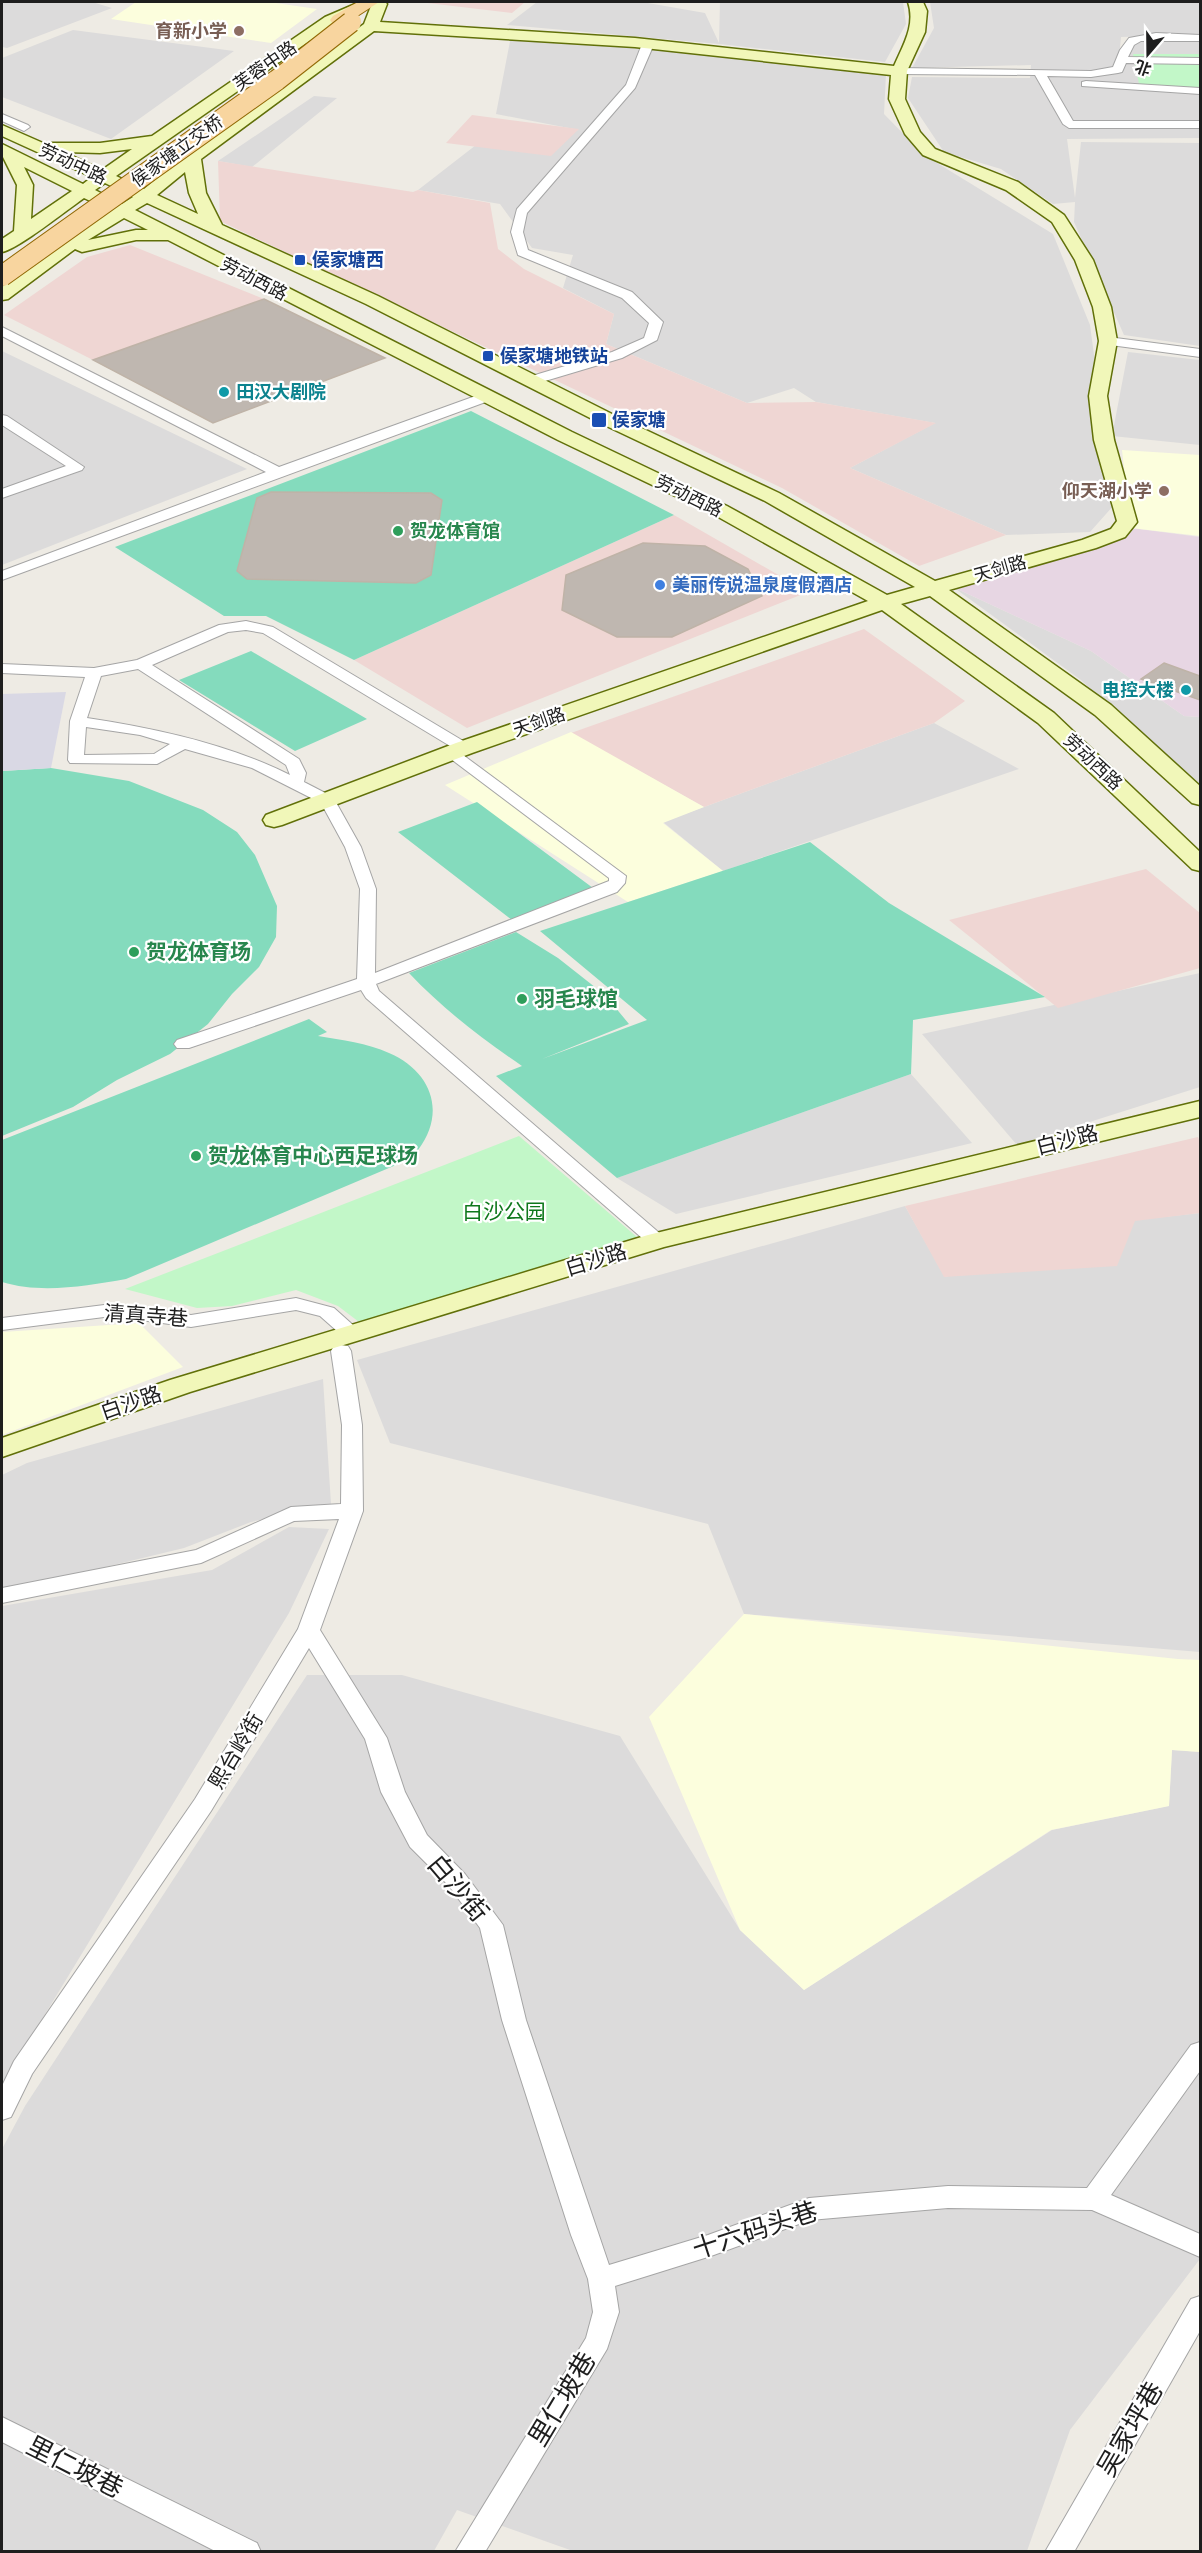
<svg xmlns="http://www.w3.org/2000/svg" width="1202" height="2553" font-family="Barlow,'Noto Sans SC',sans-serif">
<rect width="100%" height="100%" fill="#eeebe4"/>
<!-- residential -->
<path fill="#dcdbdb" d="M2,2H92L112,8L7,48L2,47Z
M537,2H642L705,13L719,43L720,2H903L906,24L885,62L719,44L507,25Z
M930,2H1200V35L1121,37L1118,68L1134,39H1200V138L1067,139L1075,198L1081,142L1200,143V346L1124,335L1074,222L1075,202L1053,204L1001,169L944,152L908,98L912,77L1030,78L1031,65L912,68L934,28Z
M73,30L234,51L111,139L2,97V58Z
M511,36L780,60L886,74L884,114L924,155L1053,234L1090,325L1114,505L1090,532L1006,535L850,468L935,423L816,402L794,388L747,403L606,344L614,314L563,288L573,255L532,248L500,204L418,190L476,145L579,130L496,114Z
M314,96L337,98L252,167L218,161Z
M2,351L247,469L2,565Z
M1128,352L1200,360V445L1112,436Z
M953,587L1091,651L1184,716L1200,717V791L1081,680Z
M934,723L1019,769L723,871L663,822Z
M1200,973V1087L1017,1145L922,1034Z
M911,1074L972,1143L676,1214L617,1178Z
M905,1206L945,1277L1135,1220L1200,1213V1652L744,1614L708,1524L390,1443L357,1360Z
M323,1379L331,1504L251,1522L184,1548L2,1592V1475L27,1463Z
M289,1527L329,1529L289,1613L2,2085V1606L212,1570Z
M307,1675H402L620,1736L740,1930L804,1990L1052,1830L1169,1806L1172,1750L1200,1752V2259L1070,2430L1027,2551H573L457,2510L434,2551L8,2552L2,2549V2149L25,2106Z"/>
<!-- commercial -->
<path fill="#efd6d3" d="M419,2H525L512,13Z
M472,115L579,129L551,156L446,143Z
M218,161L413,192L418,190L490,203L498,249L524,269L614,314L606,344L747,403L816,402L936,423L850,468L1006,535L919,566L782,488L220,221Z
M130,245L264,299L93,360L4,315L87,257Z
M674,515L808,592L467,728L354,660Z
M864,629L965,701L934,723L704,807L571,733Z
M1146,869L1200,913V968L1058,1008L949,920Z
M1198,1137L1200,1141V1213L1135,1221L1117,1266L944,1277L905,1206Z"/>
<!-- industrial -->
<path fill="#e7d6e3" d="M1131,528L1200,537V717L1184,716L1091,651L953,587Z"/>
<!-- education -->
<path fill="#fcfedd" d="M136,2H269L317,9L271,43L111,19Z
M1122,450L1200,455V536L1131,528Z
M571,732L704,807L663,823L723,871L628,902L445,785Z
M139,1323L183,1367L2,1435V1332Z
M744,1614L1178,1659L1200,1660V1752L1172,1750L1169,1806L1051,1830L804,1990L740,1930L649,1717Z"/>
<!-- park -->
<path fill="#c2f7c8" d="M1133,54H1200V93L1140,89Z
M519,1136L637,1237L363,1325L338,1306L296,1290L232,1306L197,1308L125,1289Z"/>
<!-- pitch -->
<path fill="#84dbbd" d="M471,411L674,515L354,660L266,616H224L115,547Z
M251,651L367,719L295,751L179,680Z
M51,768L129,781L203,810L237,832L255,855L277,906L276,937L259,967L232,994L208,1024L170,1054L117,1080L73,1107L2,1136V771Z
M477,802L593,888L512,920L398,832Z
M810,842L889,903L1045,997L913,1020L911,1074L617,1178L496,1076L522,1066C480,1037 444,1010 409,973L516,932L558,958L605,995L629,1024L542,1059L647,1020L540,931Z
M309,1019L327,1032L318,1036C342,1040 367,1043 389,1053C431,1071 447,1112 418,1150C413,1156 403,1161 396,1165L126,1279C86,1286 41,1294 2,1282V1140Z"/>
<!-- plaza -->
<path fill="#d9d8e4" d="M66,692L51,768L2,771V694Z"/>
<!-- building -->
<path fill="#bfb7b0" stroke="#bfb3a7" stroke-width="1.5" d="M264,299L385,358L213,423L93,360Z
M271,492L431,493L442,500L431,575L416,583L247,579L237,571L257,498Z
M643,543L705,546L748,569L762,596L672,637H617L562,610L566,575Z
M1164,663L1200,676V700L1141,679Z"/>
<g fill="none" stroke-linecap="round" stroke-linejoin="round">
<defs>
<path id="street" d="M1156,33L1200,35V41H1141L1134,45L1128,57L1200,58V64L1126,63L1122,72L1118,73L1091,77L1047,76L1073,121H1200V128H1069L1063,124L1035,75L899,74L893,71L899,68L1091,71L1113,67L1120,50L1129,38Z
M648,41L654,44L635,88L527,213L523,232L528,250L632,292L663,322L657,340L622,358L535,384H525L523,381L525,378L612,352L644,338L649,323L622,298L518,255L511,232L517,209L626,85L642,44Z
M1086,81L1200,88V94L1082,86V82Z
M2,114L28,125L30,127L24,131L2,121Z
M2,327L279,467L481,394H491L493,397L491,400L2,580V571L266,472L2,336Z
M1108,337L1200,349V357L1103,344L1101,341Z
M2,415L7,416L84,467L82,470L2,498V489L66,466L2,425Z
M246,621L273,627L470,745L472,748L470,751L459,752L626,876L625,883L617,892L376,984L379,991L664,1237L667,1241L664,1245H650L366,998L361,990L189,1048H177L174,1044L177,1040L357,979L360,889L345,847L321,803L252,768L185,749L157,764L70,763L68,760L70,721L85,677L2,673V664L94,668L137,660L219,625ZM246,630L263,633L455,749L445,750L443,753L609,878V881L375,973L376,889L361,847L333,797L304,782L306,773L299,759L152,665L228,632ZM138,669L286,765L290,775C229,744 154,728 87,718L101,676ZM86,727L140,735L170,744L154,754L84,755Z
M296,1298L334,1308L363,1334L360,1339L353,1340L346,1339L320,1316L296,1310L191,1327L112,1316L2,1330V1318L112,1304L191,1315Z
M341,1345L348,1346L351,1351L362,1425L363,1511L320,1630L387,1738L405,1792L427,1835L465,1874L503,1925L526,2020L609,2265L708,2235L809,2198L948,2186L1087,2188L1191,2045L1200,2042V2071L1111,2195L1200,2234V2257L1092,2210L948,2208L810,2220L711,2256L615,2286L619,2312L607,2349L485,2552H455L586,2338L593,2312L588,2279L571,2235L502,2020L480,1928L449,1886L410,1847L381,1792L365,1739L309,1648L211,1811L32,2074L11,2117L2,2120V2086L14,2061L195,1799L298,1629L339,1519L294,1521L201,1563L2,1603V1588L196,1550L291,1507L341,1504L342,1425L331,1351L334,1346Z
M1200,2296V2331L1074,2552H1045L1191,2299Z
M2,2417L257,2543L261,2552H217L2,2442Z"/>
<path id="secondary" d="M360,2H369L371,5L373,2H385L387,4L380,22L635,38L894,66C903,45 916,25 908,2H923L927,11L925,32L907,71L905,99L920,132L935,149L1018,182L1064,215L1093,260L1111,307L1117,341L1107,396L1114,440L1137,522L1125,537L1096,548L949,590L1111,705L1200,786V805L1192,803L1095,715L930,596L901,604L1054,713L1200,852V871L1192,869L1038,723L882,610L472,753L282,825L274,827L266,825L263,820L266,815L456,743L868,601L713,514L558,440L168,240H136L82,252L75,249L8,299L2,300V287L65,240L111,211L84,198C67,210 18,249 2,252V239L14,231L17,185L2,155V144L83,184L92,177L2,136V125L43,143H100L152,136L325,17ZM371,6L364,24L187,154L144,189L116,176L335,23ZM374,31L635,47L891,75L889,99L905,134L923,155L1006,190L1052,222L1075,260L1093,307L1099,341L1089,396L1094,440L1117,521L1111,529L1082,540L935,581L779,493L612,414L378,296L222,225L206,193L201,159ZM132,149L102,170L64,152L100,153ZM24,167L72,191L31,219L33,185ZM185,172L189,193L198,214L157,195ZM105,183L133,197L122,204L95,190ZM147,203L366,304L598,422L765,501L915,587L887,595L727,506L572,432L135,210ZM124,218L148,230H136L88,240Z
M1200,1101V1117L664,1247L190,1392L2,1457V1438L170,1380L648,1235Z"/>
<path id="primary" d="M358,2H379L345,24H333L330,20L333,16Z"/>
</defs>
<!-- street casing -->
<use href="#street" stroke="#a5a5a5" stroke-width="2"/>
<!-- secondary casing -->
<use href="#secondary" stroke="#617009" stroke-width="3"/>
<!-- primary casing -->
<use href="#primary" stroke="#926905" stroke-width="2"/>
<!-- street -->
<use href="#street" fill="#fff" fill-rule="evenodd"/>
<!-- secondary -->
<use href="#secondary" fill="#f1f7b9" fill-rule="evenodd"/>
<!-- primary -->
<use href="#primary" fill="#f8d59f" fill-rule="evenodd"/>
<defs>
<path id="primary-bridge" d="M2,276L277,80L351,22"/>
</defs>
<!-- primary-bridge casing -->
<use href="#primary-bridge" stroke="#926905" stroke-width="22" stroke-linecap="butt"/>
<!-- primary-bridge -->
<use href="#primary-bridge" stroke="#f8d59f" stroke-width="20"/>
</g>
<!-- markers -->
<g fill="#8d6e63" stroke="#fff" stroke-width="2">
<circle cx="239" cy="31" r="6"/>
<circle cx="1164" cy="491" r="6"/>
</g>
<g fill="#1a4fb4" stroke="#fff" stroke-width="2">
<rect x="294" y="254" width="12" height="12" rx="3"/>
<rect x="482" y="350" width="12" height="12" rx="3"/>
<rect x="591" y="412" width="16" height="16" rx="3"/>
</g>
<g fill="#0f9aa8" stroke="#fff" stroke-width="2">
<circle cx="224" cy="392" r="6"/>
<circle cx="1186" cy="690" r="6"/>
</g>
<g fill="#2e9e5b" stroke="#fff" stroke-width="2">
<circle cx="398" cy="531" r="6"/>
<circle cx="134" cy="952" r="6"/>
<circle cx="522" cy="999" r="6"/>
<circle cx="196" cy="1156" r="6"/>
</g>
<circle fill="#3f7fe0" stroke="#fff" stroke-width="2" cx="660" cy="585" r="6"/>
<g text-anchor="middle" stroke-width="4.5" stroke-linejoin="round" paint-order="stroke">
<!-- far-education labels -->
<g font-size="18" font-weight="bold" fill="#785e54" stroke="#fff" text-anchor="end">
<text x="227" y="37">育新小学</text>
<text x="1152" y="497">仰天湖小学</text>
</g>
<!-- far-street labels -->
<g font-size="18" fill="#1e1e1e" stroke="#fff">
<text transform="translate(265 66) rotate(-35)" y="6">芙蓉中路</text>
<text transform="translate(177 151) rotate(-36)" y="6">侯家塘立交桥</text>
<text transform="translate(73 164) rotate(25)" y="6">劳动中路</text>
<text transform="translate(254 279) rotate(27)" y="6">劳动西路</text>
<text transform="translate(689 496) rotate(26)" y="6">劳动西路</text>
<text transform="translate(1000 569) rotate(-16)" y="6">天剑路</text>
<text transform="translate(539 722) rotate(-19)" y="6">天剑路</text>
<text transform="translate(1093 762) rotate(43)" y="6">劳动西路</text>
</g>
<!-- far-transit labels -->
<g font-size="18" font-weight="bold" fill="#164399" stroke="#fff" text-anchor="start">
<text x="312" y="266">侯家塘西</text>
<text x="500" y="362">侯家塘地铁站</text>
<text x="612" y="426">侯家塘</text>
</g>
<!-- far-culture labels -->
<g font-size="18" font-weight="bold" fill="#0d838f" stroke="#fff" text-anchor="start">
<text x="236" y="398">田汉大剧院</text>
<text x="1174" y="696" text-anchor="end">电控大楼</text>
</g>
<!-- far-leisure labels -->
<g font-size="18" font-weight="bold" fill="#27864d" stroke="#fff" text-anchor="start">
<text x="410" y="537">贺龙体育馆</text>
</g>
<!-- far-shop labels -->
<g font-size="18" font-weight="bold" fill="#366cbe" stroke="#fff" text-anchor="start">
<text x="672" y="591">美丽传说温泉度假酒店</text>
</g>
<!-- leisure labels -->
<g font-size="21" font-weight="bold" fill="#27864d" stroke="#fff" text-anchor="start">
<text x="146" y="959">贺龙体育场</text>
<text x="534" y="1006">羽毛球馆</text>
<text x="208" y="1163">贺龙体育中心西足球场</text>
</g>
<!-- street labels -->
<g font-size="21" fill="#1e1e1e" stroke="#fff">
<text transform="translate(1067 1140) rotate(-14)" y="7">白沙路</text>
<text transform="translate(596 1260) rotate(-17)" y="7">白沙路</text>
<text transform="translate(146 1316) rotate(4)" y="7">清真寺巷</text>
<text transform="translate(131 1403) rotate(-19)" y="7">白沙路</text>
<text transform="translate(236 1751) rotate(-59)" y="7">熙台岭街</text>
</g>
<!-- park labels -->
<g font-size="21" fill="#0f781c" stroke="#fff">
<text x="504" y="1219">白沙公园</text>
</g>
<!-- near-street labels -->
<g font-size="26" fill="#1e1e1e" stroke="#fff">
<text transform="translate(458 1888) rotate(50)" y="9">白沙街</text>
<text transform="translate(755 2230) rotate(-18)" y="9">十六码头巷</text>
<text transform="translate(562 2399) rotate(-59)" y="9">里仁坡巷</text>
<text transform="translate(1130 2429) rotate(-60)" y="9">吴家坪巷</text>
<text transform="translate(75 2467) rotate(27)" y="9">里仁坡巷</text>
</g>
</g>
<!-- border -->
<rect width="1202" height="2553" fill="none" stroke="#1e1e1e" stroke-width="6"/>
<!-- north arrow -->
<g transform="translate(1148 54) rotate(200)" stroke="#ffffff" stroke-width="4.5" paint-order="stroke">
<path d="M0-4.5L10 22L0 15L-10 22Z" fill="#1e1e1e"/>
<text y="-9" font-size="16" font-weight="bold" text-anchor="middle" fill="#1e1e1e">北</text>
</g>
</svg>
